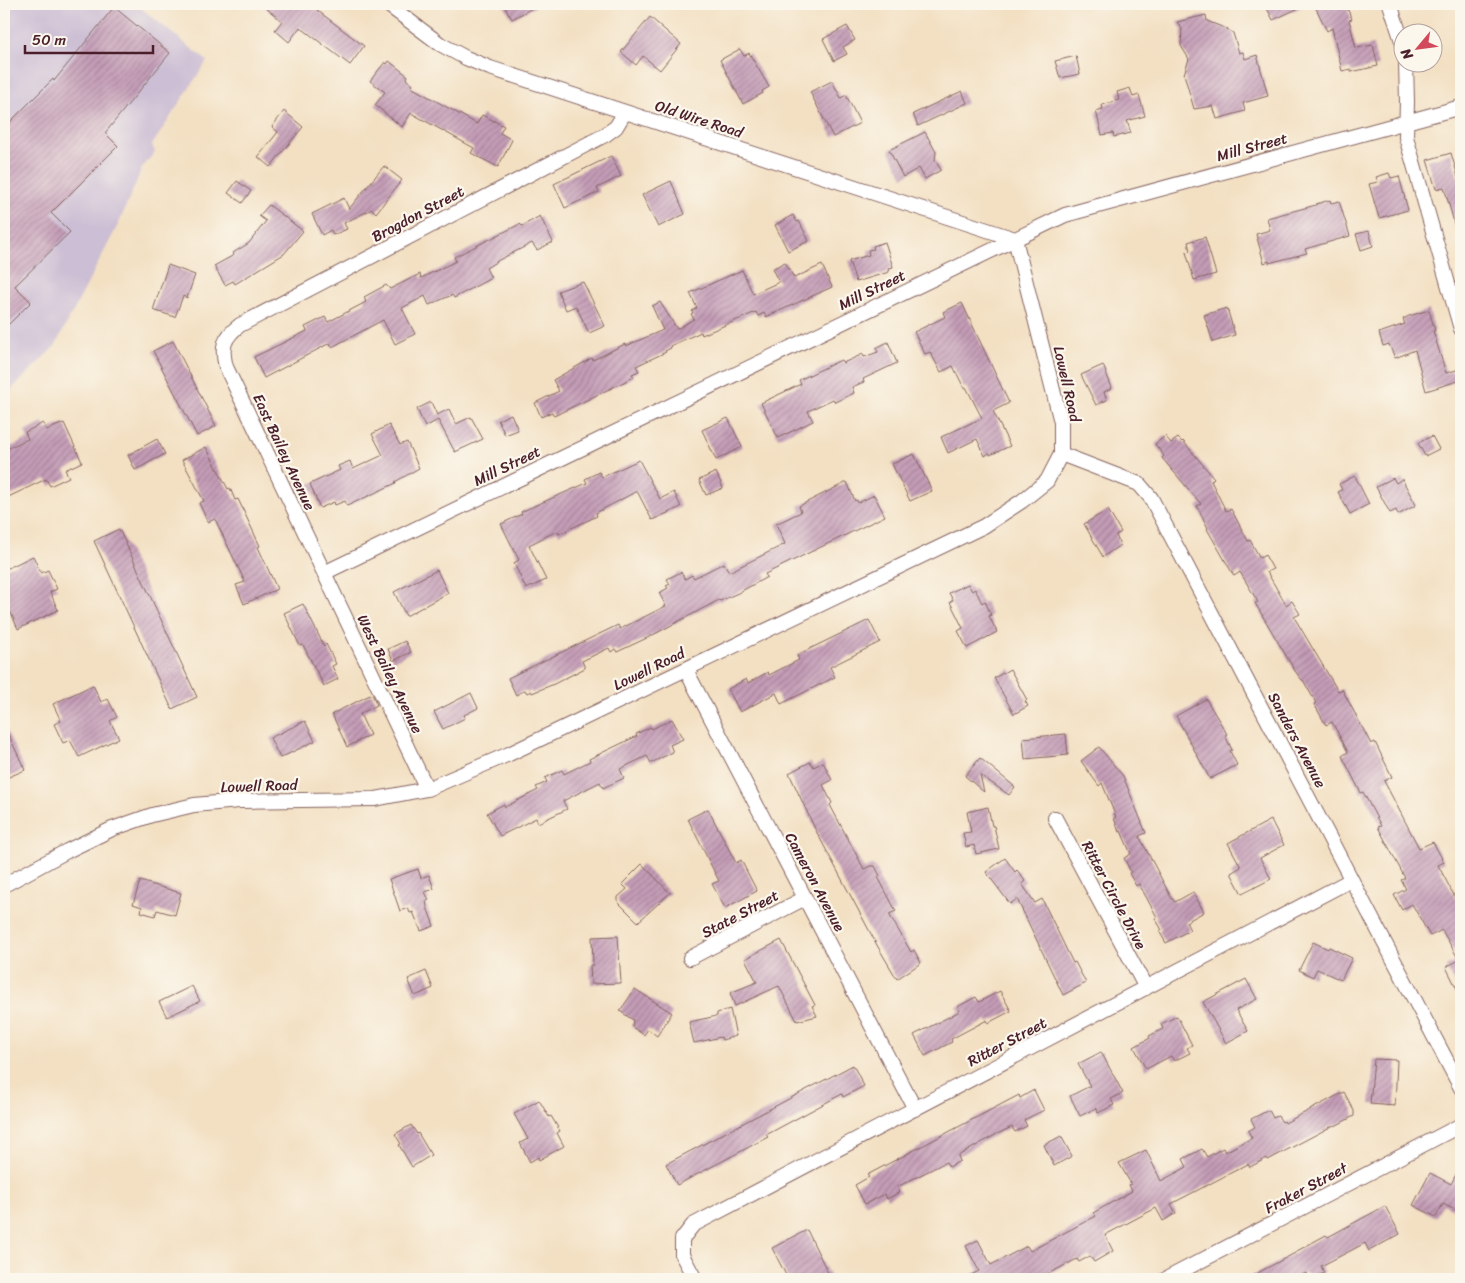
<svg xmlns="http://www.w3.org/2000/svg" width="1465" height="1283" font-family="Sriracha,sans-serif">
<defs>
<pattern id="building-hatch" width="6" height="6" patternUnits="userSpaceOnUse" patternTransform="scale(1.25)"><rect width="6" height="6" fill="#c49cb7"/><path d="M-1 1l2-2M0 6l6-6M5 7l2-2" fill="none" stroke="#a17f95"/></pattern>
</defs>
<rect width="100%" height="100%" fill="#fbf7ec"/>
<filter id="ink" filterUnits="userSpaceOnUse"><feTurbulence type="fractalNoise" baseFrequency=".02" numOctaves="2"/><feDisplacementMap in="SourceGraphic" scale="10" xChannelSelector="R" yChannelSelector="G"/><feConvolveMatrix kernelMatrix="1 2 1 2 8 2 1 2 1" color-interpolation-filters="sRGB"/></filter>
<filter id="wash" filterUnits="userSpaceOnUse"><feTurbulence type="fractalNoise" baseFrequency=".0096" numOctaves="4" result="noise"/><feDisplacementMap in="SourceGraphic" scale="20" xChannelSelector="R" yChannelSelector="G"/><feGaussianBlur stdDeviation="1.12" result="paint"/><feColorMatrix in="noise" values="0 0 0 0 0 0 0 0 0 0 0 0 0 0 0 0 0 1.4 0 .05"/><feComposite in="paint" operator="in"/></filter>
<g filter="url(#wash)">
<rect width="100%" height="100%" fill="#f3e0c3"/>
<!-- industrial -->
<path fill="#ccbed4" d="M4,4H136L207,61L152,145L155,152L142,168L119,223L55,346L4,397Z"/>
<g id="blocks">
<!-- building -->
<path fill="url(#building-hatch)" d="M261,4H309L364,46L350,65L300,27L289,42L275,30L282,21Z
M503,4H540L512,19Z
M1265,4H1308L1273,20Z
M1314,4H1345L1352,19L1349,20L1356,48L1373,45L1378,66L1351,72V69L1342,71L1332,28L1327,31Z
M114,7L170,53L105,133L118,146L51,213L70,232L15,286L31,302L4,329V128L53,79L54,81Z
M1206,15L1207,21L1227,29L1233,33L1239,53L1243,52L1245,59L1257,55L1268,96L1243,103L1245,111L1217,119L1213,106L1194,109L1184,74L1189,59L1181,46L1182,29L1177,22Z
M650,17L681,44L660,70L643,56L636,65L621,52Z
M847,26L855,40L843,47L847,54L834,61L823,39Z
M740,49L744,56L749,53L769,87L762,91L763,93L743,104L720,60Z
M1076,56L1080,74L1060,78L1055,61Z
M389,61L408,76L406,79L413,85L411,87L477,124L482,115L504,126L500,133L512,140L498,167L471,153L474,148L411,113L402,127L375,105L385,92L370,81L385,62L387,64Z
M832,81L841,98L846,95L860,123L833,137L810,92Z
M1130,88L1133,97L1139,95L1145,116L1127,121L1131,133L1114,137L1113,133L1102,135L1096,111L1103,109L1102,105L1119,100L1117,92Z
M962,91L967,103L918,126L913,114Z
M284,111L303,127L270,167L258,157L278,132L272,127Z
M925,132L936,152L935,160L941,170L925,179L919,168L903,177L889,150Z
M1451,153L1461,187V232L1457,233L1444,187L1436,189L1427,160Z
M611,156L621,176L597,188L599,192L565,208L554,184Z
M384,166L402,180L376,213L372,209L344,223L347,229L333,235L331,230L322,235L312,214L344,198L349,209Z
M1389,173L1391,178L1399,176L1408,210L1379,218L1369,184L1378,182L1376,177Z
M237,181L251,191L242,203L228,193Z
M671,181L685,214L658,227L642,195Z
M1330,200L1331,203L1339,201L1350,236L1305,249L1307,253L1269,263V261L1264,263L1256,234L1270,230L1267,218L1316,205V204Z
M269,205L303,231L284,254L235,284L233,281L225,285L214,266L234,255L233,253L249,243L266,221L259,216Z
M793,215L797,222L799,221L809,241L788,251L775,225Z
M540,216L553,242L537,250L532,243L499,260L486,268L491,278L454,298L452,295L429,305L425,296L402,308L415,334L395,344L383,320L332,347L330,343L264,378L254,357L307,331L305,327L325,317L328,322L330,321L366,302L364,297L386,285L390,289L420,274L421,278L456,261L454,257L520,224L522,226Z
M1369,231L1373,246L1361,250L1356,234Z
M1205,237L1216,274L1194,280L1186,252L1190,251L1188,242Z
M885,242L893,267L888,269L889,272L856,282L849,261L869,255L868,250L874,249L873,246Z
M785,262L794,278L822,265L832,287L766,317L764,313L758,316L756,312L702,335L701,332L670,346L671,348L665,351L666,352L636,366L639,371L632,374L634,377L564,411L554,416L552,412L541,417L535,403L559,391L553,380L592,358L593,360L625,344L626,346L663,330L652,306L660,302L677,329L694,319L691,314L693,313L692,311L697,308L690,293L742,270L753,294L779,282L772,269Z
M168,265L195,275L187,298L183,296L175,317L153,310Z
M583,282L605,326L589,333L576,306L566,310L558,291Z
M962,303L1009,403L993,411L1010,446L990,455L989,453L985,456L977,439L948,453L941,437L982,418L966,387L964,388L953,366L941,372L930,352L925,354L914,332L945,317L943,312Z
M1227,308L1235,335L1213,342L1204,315Z
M1429,310L1435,331H1433L1446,373L1460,369L1461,380L1426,391L1415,350L1395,358L1389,344L1383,346L1379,333L1405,324L1403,319L1409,316Z
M173,341L216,426L197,436L153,351Z
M888,342L897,363L863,379L864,382L852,387L854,393L835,402L833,399L808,411L813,421L778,438L761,403L801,384L799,380L824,368L841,360L843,363L863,354L864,357L878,352L876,348Z
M1103,365L1112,388L1104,392L1107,400L1096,405L1081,375Z
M431,402L437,415L449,409L456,424L471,417L483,439L455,452L438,420L425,427L417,409Z
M511,414L518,430L505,435L498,420Z
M728,418L742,447L716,460L702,430Z
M43,423L46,430L64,423L82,462L65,470L69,477L50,486L46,479L4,499V450L28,439L25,432Z
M389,425L400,445L407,442L419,468L395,482L396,483L347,506L345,501L335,505L334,502L320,508L310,484L340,470L338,466L350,461L353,469L383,455L372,434Z
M1165,436L1171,443L1178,438L1182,442L1183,441L1214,478L1211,481L1226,511L1231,509L1248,541L1250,540L1260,558L1265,555L1273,569L1267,572L1278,591L1286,605L1292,601L1300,614L1294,617L1338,691L1342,689L1371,744L1375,742L1392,777L1384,781L1419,848L1433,842L1444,862L1438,865L1461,909V997L1446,967L1459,960L1442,930L1430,936L1412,904L1402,910L1394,895L1406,889L1401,880L1405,878L1378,827L1381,826L1363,792L1361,793L1342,756L1348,752L1332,722L1326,725L1314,704L1316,703L1303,680H1302L1295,671L1255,603L1258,602L1240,572L1234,576L1207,529L1208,528L1197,506L1201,504L1162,458L1164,456L1155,444Z
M1432,436L1439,449L1425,456L1418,443Z
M157,439L165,454L135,470L128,455Z
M206,447L228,489L230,488L235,500L238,499L260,546L258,547L277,589L244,604L236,585L245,582L215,519L208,522L199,503L204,501L182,460Z
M914,454L932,491L910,501L892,464Z
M639,460L660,499L674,492L681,507L652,520L637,491L596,513L597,516L559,534L557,531L529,545L546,580L526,589L514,563L519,560L501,524L522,514L521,512L534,506L587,483L585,479L599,472L602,477Z
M716,472L723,488L706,495L699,480Z
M1355,476L1369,504L1350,514L1338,492L1342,490L1339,484Z
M1393,478L1396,483L1402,479L1416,505L1398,515L1396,510L1390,513L1376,487Z
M847,482L855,501L857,500L858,503L874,495L885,516L765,574L767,577L738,593L720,601L719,600L649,637L617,652L615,649L611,652L609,648L582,661L585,668L554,684L532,693L531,691L527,693L525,690L516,695L508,678L618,625L620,629L666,606L659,593L668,588L666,586L670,584L667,579L681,572L685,579L692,575L694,578L724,563L729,572L785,544L776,524L801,512L799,506Z
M1108,510L1121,532L1116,535L1120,545L1103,557L1084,524Z
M119,529L197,697L172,709L94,541Z
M33,556L41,573L48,570L57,589L50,592L58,610L18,629L10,611L4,614V570Z
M437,570L448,593L406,616L394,592Z
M968,584L972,591L975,589L982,603L985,601L991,615L989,616L997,632L967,648L958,631L963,628L950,602L953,600L949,593Z
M303,604L324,646L326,644L336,664L332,666L338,679L324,686L303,645L300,646L284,613Z
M869,620L880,642L830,667L835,677L781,704L776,693L740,712L728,689L746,679L748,683L768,672L769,675L799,660L797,655Z
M405,641L411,652L393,661L388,649Z
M1010,669L1027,700L1025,701L1028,706L1014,714L994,678Z
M93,685L101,702L108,699L117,717L110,721L119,738L79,757L70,740L63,743L54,724L61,721L53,704Z
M471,693L478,708L464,715L465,718L443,729L434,712Z
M372,694L377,705L360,714L370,735L347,747L332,714Z
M1206,699L1227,734L1225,735L1232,750L1230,751L1237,765L1210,779L1176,716Z
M672,719L683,739L670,745L673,752L651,763L647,756L620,769L624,778L603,788L600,782L563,801L567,809L538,823L536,818L500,836L487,813L504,804L505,807L538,790L536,787L547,782L545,778L562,770L564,774L590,761L589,759L637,736L636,734L651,727L652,729Z
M305,721L315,741L280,758L270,738Z
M4,725L25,770L4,779Z
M1066,734L1068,755L1025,759L1023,738Z
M1099,747L1123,776L1146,833L1139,836L1171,897L1175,902L1193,892L1204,912L1186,922L1190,930L1166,943L1159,931L1162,930L1155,918L1157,917L1139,884L1136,886L1129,873L1131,872L1124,858L1131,854L1121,831L1119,832L1114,818L1116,817L1102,783L1099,786L1081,761Z
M980,758L1015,787L1009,795L980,775L984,792L965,776Z
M810,762L814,767L823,762L832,780L823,785L832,803L830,805L864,869L870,866H875L880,876L878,877L896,911L889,914L911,952L914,950L921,963L897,979L878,947L815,829L789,773Z
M988,807L992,826H994L999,849L976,854L974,845L966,847L963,833L971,832L967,812Z
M708,809L736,863L741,860L757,891L725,908L712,884L719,881L688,819Z
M1271,820L1284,845L1260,858L1271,879L1242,894L1231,873L1241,867L1228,843Z
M1005,858L1015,872L1017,870L1025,881L1022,884L1035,903L1042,899L1073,963L1075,962L1086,983L1063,995L1017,899L1010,904L986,872Z
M642,864L670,893L638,922L618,902V897L627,889L622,884Z
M418,869L421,878L429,875L434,889L425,892L429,900L426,901L427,907L434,926L421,931L413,912L410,913L408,908L400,911L389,879Z
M140,881L181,893L175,915L157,910L155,916L141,912L142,907L133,904Z
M618,936L621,983L591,984L590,965H593L592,937Z
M781,940L815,1005L812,1006L817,1016L797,1021L779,986L735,1006L730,993L757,982L745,959Z
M1313,942L1328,949L1329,947L1352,958L1341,980L1317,969L1313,977L1299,970Z
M426,971L433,988L415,996L408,979Z
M1246,979L1257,999L1236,1010L1248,1031L1226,1043L1203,1002Z
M192,986L200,1001L167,1017L159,1002Z
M635,989L672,1013L657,1036L648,1029L644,1035L632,1027L633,1020L620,1011Z
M1000,991L1011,1011L988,1023L987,1020L951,1039L952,1042L925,1056L914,1035L960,1011L957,1007L976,997L979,1002Z
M730,1009L736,1036L722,1040L721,1037L694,1043L689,1022L717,1016V1013Z
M1177,1016L1192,1045L1187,1048L1190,1053L1174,1061L1171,1056L1146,1069L1134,1047L1150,1038L1149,1036L1163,1029L1161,1024Z
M1101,1052L1123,1093L1111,1099L1114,1105L1098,1113L1096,1108L1080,1116L1070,1096L1090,1086L1078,1064Z
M1374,1059L1397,1060L1395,1106L1370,1104Z
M853,1065L864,1086L843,1097L842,1094L766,1135L768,1137L677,1185L666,1164Z
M1034,1090L1044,1110L1024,1120L1027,1126L1015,1132L1012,1127L997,1134L958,1156L960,1161L949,1167L946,1162L897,1187L900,1192L887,1199L885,1194L865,1204L855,1185L869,1177L867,1175L1019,1095L1020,1098Z
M1344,1092L1354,1111V1116L1335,1126L1334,1125L1268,1160L1267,1158L1250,1167L1248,1164L1171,1204L1176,1213L1163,1221L1156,1208L1105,1235L1113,1251L1094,1262L1090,1256L1079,1262L1077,1259L1038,1279H963L979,1271L966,1246L978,1240L991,1265L1027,1246L1030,1251L1096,1216L1093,1213L1132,1191L1129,1185L1131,1184L1119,1163L1146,1150L1161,1181L1187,1167L1183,1159L1202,1149L1207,1157L1223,1148L1225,1152L1252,1138L1248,1131L1255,1127L1251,1119L1269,1110L1273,1118L1278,1116L1282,1122L1284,1121L1285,1123Z
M539,1100L549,1117L551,1116L560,1131L557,1133L564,1146L539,1160L538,1157L530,1162L520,1143L528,1139L514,1114Z
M411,1125L417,1134L418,1133L431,1155L412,1167L399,1145L401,1144L395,1134Z
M1061,1136L1072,1156L1054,1166L1044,1145Z
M1461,1165V1213L1443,1204L1436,1217L1413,1205L1430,1173L1451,1184Z
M1385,1206L1400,1234L1369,1251L1365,1243L1350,1251L1321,1266L1324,1273L1312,1279H1310L1306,1273L1295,1279H1246L1297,1252V1251L1326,1235L1328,1237Z
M807,1230L831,1279H788L772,1248Z"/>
</g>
</g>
<g filter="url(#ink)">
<use href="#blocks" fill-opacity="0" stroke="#856360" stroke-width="1"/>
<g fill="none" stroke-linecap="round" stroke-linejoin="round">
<defs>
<path id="minor" d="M387,4L440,44L466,58L490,68L1015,239
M1390,4L1402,41
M1406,62L1407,102L1406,137L1461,329
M1061,454L1139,484L1151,498L1461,1088
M324,573L1065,215L1461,107
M686,670L915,1109
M427,789L226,367C221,347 223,338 240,325L605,135L616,127L625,112
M1055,818L1146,988
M4,885L67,851L112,829L152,815L194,805L239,801L375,799L427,789L509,754L984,526L1022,501L1047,481L1061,454V422L1015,239
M690,958L805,898
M695,1279L682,1255V1239L693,1225L1351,880
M1166,1279L1461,1125"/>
</defs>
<!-- minor casing -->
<use href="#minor" stroke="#856360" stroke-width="16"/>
<!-- minor -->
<use href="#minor" stroke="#fff" stroke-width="14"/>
</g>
</g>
<g text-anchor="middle" stroke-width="4.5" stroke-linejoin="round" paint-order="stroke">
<!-- street labels -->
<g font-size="15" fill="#4a1f2b" stroke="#fbf7ec">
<text transform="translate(699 119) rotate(18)" y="5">Old Wire Road</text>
<text transform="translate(1252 147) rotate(-15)" y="5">Mill Street</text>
<text transform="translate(418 214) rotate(-28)" y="5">Brogdon Street</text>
<text transform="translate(872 290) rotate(-26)" y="5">Mill Street</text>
<text transform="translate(1067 384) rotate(77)" y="5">Lowell Road</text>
<text transform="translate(284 452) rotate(65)" y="5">East Bailey Avenue</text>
<text transform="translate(507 466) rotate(-26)" y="5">Mill Street</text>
<text transform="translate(649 669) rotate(-26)" y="5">Lowell Road</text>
<text transform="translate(390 674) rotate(64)" y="5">West Bailey Avenue</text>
<text transform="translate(1297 740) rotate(62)" y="5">Sanders Avenue</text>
<text transform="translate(259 786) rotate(-2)" y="5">Lowell Road</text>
<text transform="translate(815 882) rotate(62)" y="5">Cameron Avenue</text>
<text transform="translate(1114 895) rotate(62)" y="5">Ritter Circle Drive</text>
<text transform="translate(740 914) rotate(-28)" y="5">State Street</text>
<text transform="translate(1007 1042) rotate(-28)" y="5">Ritter Street</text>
<text transform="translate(1306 1188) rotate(-28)" y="5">Fraker Street</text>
</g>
</g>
<!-- margin -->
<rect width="1465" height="1283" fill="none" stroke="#fbf7ec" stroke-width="20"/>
<!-- north arrow -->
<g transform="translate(1418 48) rotate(241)"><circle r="24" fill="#fbf7ec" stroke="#b4a19f"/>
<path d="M0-4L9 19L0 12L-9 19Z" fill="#d1495b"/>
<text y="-8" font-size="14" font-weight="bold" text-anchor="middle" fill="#4a1f2b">N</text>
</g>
<!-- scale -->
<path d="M25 45v8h128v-8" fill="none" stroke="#4a1f2b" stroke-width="2.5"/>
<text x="32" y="45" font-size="15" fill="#4a1f2b" stroke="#fbf7ec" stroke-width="4" paint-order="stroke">50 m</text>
</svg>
